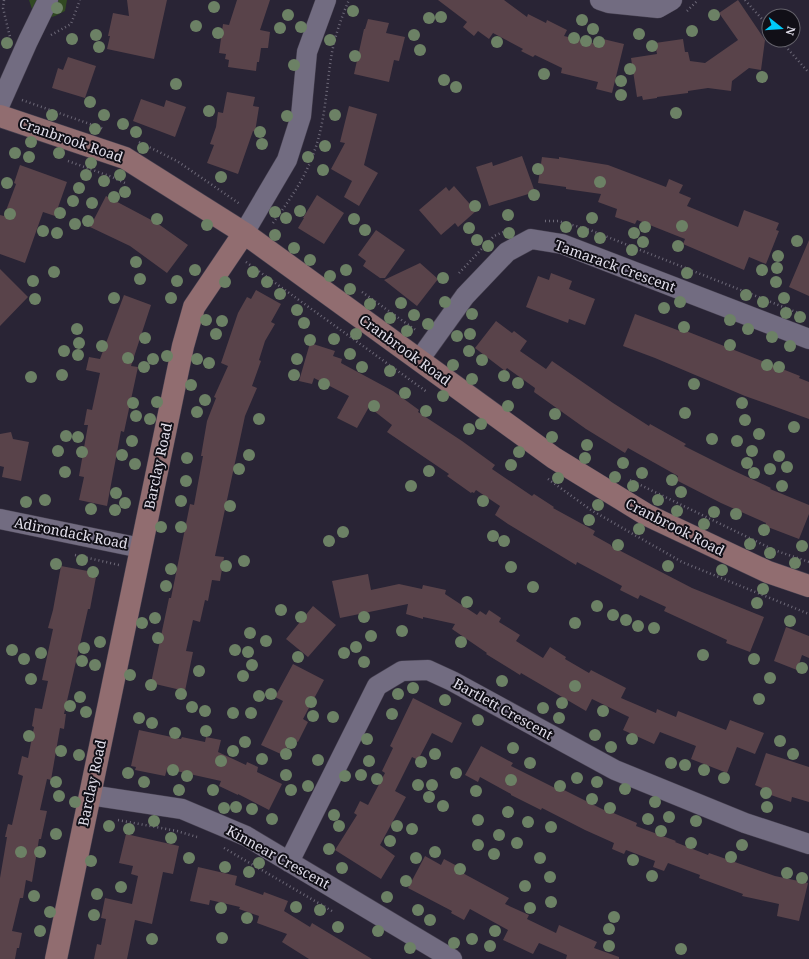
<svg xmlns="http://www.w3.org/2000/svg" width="809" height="959" font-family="'Noto Serif',serif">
<rect width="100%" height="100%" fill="#292435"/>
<!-- green -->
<path fill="#314922" d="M29,0H67L65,11L55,16L45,19L33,12Z"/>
<!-- building -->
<path fill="#59434a" d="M127,0H167L154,59L107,49L110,36H108L113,13L129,16Z
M237,0H270L260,30L270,32L268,48H261L259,62H257L256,71L228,67L229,60L225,59L226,54L219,53L223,24L229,25Z
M438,0H504L527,17L528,14L546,23L547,20L567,30L564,36L602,45L603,39L624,44L612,93L596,89L598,82L561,73L562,68L535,55L533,57L521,51L523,49L493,33L489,39L478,31L474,36L463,27L467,22Z
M738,0L765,40L761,70L749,68L732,81L731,91L708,88L688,91V93L657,97V98L643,100L642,96L637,97L631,58L657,54L655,43L683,39L685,52H688L690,61L705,63L738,40L719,13Z
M368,19L389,23L386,33L405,37L399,61L394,60L389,82L354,74L364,29H365Z
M68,57L96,66L85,98L52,88L58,68L63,70Z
M227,92L255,97L253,106L259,107L255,132L253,131L238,174L207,163L214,145L210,144L216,127L218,112L223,113Z
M141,99L164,107L166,100L186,107L175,137L133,121Z
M349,106L377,114L364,165L378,173L359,206L344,197L352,181L331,169L345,143L340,142Z
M522,156L535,192L489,206L476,167L492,162L493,166Z
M542,157L559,159V157L608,165L666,187L669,179L683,185L679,193L691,198L687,206L738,227L744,210L779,223L776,230L779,231L766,264L749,257L744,270L683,244L685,239L637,220L635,224L615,217L617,209L598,202L601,194L566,189V187L538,183Z
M20,165L67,182L55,216L43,212L25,263L0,254V215L4,216L16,184L14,183Z
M454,186L476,211L458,227L455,223L441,235L419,210L446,187L449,191Z
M317,195L344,213L324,244L298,228L304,218H303Z
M106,196L157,223L188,245L167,273L130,246L90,227Z
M376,230L405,250L385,278H380L363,266L366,261L358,255Z
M809,240V296L789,287Z
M420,263L438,279L417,306L384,280Z
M0,269L28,297L0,326Z
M551,273L572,281L569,289L595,299L585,325L569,319L568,323L526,307L538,276L549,280Z
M256,290L281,304L271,322L275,324L265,341L259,360L261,361L252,386L257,388L245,416L215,556L224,557L220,581L212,580L208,601L205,600L200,622L193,620L186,651L193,652L185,691L151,683L169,598H171L190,504L194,505L203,456H201L207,421L216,398L214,397L228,366L221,363L238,313L247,297L251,299Z
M124,295L151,305L131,366L138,367L124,432L121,431L107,506L79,500L84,477L79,476L88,425H84L87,409L92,410L100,373L86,370L89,357L100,359Z
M635,314L680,331L681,329L800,376L799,378L809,382V419L745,396L655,358L623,346Z
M496,321L512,333L514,331L527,341L520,351L546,369L552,361L613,403L649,426L650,424L686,444L684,446L728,468L771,488L770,489L809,505V514L799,539L765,526L766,523L721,503L676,480L678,476L628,448L625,453L586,429L534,392L535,388L507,368L505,371L475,348Z
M310,343L335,351L333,356L342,359L341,363L393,391L419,410L418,412L462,441L495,465L492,469L532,496L534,494L554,507L553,508L595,531L593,535L611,545V546L692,588L764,617L750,652L726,643L727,640L664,611L666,607L640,595L638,599L620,590L622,586L577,562L576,565L508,524L495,515L500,506L476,490L474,493L472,492L471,493L447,476L449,474L387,432L392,425L369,407L357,428L337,418L349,396L314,378L312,384L299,381Z
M11,432L13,439L29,442L21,481L2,477L4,467L0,466V434Z
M61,566L93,572L92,576L96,577L90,609H88L64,714H66L64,729L60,728L51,780L47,779L40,810L47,811L41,839H39L32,882L26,880L23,898H20L12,931L22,933L19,948H17L15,959H0V878L7,837H5L8,824L12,825L23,776L18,774L22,756L28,758L34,727L32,726L35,708L42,709L48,681L42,680L53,629L48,628L53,610Z
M368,574L371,590L399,584L422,589L423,585L446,590L445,594L477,615L480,611L486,615L489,610L501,618L499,622L520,635L516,641L543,658L550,647L566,657L565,659L589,673L591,670L626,688L621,698L656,713L657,709L676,717L678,711L726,730L730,720L764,733L755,754L737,747L727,773L691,759L696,746L660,732L654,744L623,730L629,717L592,699L586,711L521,673L520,675L486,654L487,653L452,629L455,624L423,617V619L406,614L408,604L340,618L332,581Z
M313,606L336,625L308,657L286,639Z
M786,627L809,636V658L802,655L797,670L774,661Z
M293,664L324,680L303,719L308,722L298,742L291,739L283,755L261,745L283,701L275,697Z
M413,698L462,723L452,743L432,733L418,760L412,757L395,791L406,797L380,845L395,856L381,879L335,850L357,815L354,813L360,801L368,805L385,773L382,771L393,748L390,746Z
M139,730L181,739L182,737L205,742L206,737L221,740L218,752L246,765L247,762L258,767L257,772L282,784L269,810L238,794V795L219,786L221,781L167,769L165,776L135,770L136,767L131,766Z
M481,746L513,763L511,766L559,790L560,788L604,810V809L637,823L636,826L676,841L675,842L708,855L709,853L775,876L808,883L799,921L777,916L779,904L742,896L743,894L699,878L700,875L668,863L664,871L653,867L655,861L626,850L624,854L612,849L614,843L585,830L542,808L541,810L511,795V794L480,777L478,782L465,775Z
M766,753L809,767V802L792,797L791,802L768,794L769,791L755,785Z
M126,834L179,846L173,874L163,872L152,924L135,920L127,959H94L97,944L101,945L106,919L101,918L105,898L132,904L138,876L131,874L133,866L119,863Z
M425,856L441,865L444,859L459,867L457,870L509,898L505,904L529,915L527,919L556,933L559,925L597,942L594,948L619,957V959H566L567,955L539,943L533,954L503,940L508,930L470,909L464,920L451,913L452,911L408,888Z
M198,867L237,876L235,885L263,895L264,892L288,901L284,911L310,927L312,923L372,959H309L282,942L287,934L257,923L259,916L239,909L240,907L210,900L209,905L190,901Z"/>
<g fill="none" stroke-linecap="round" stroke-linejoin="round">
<defs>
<path id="street" d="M600,0L609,3L658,8L672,0
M0,104L28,41L48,0
M244,233L287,160L301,116L307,52L326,0
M419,360L465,296L507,252L531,239L562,244L809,339
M0,519L141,548
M90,795L182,809L246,836L452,959
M289,862L377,686L402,671L428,670L452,681L615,770L745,823L809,844"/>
<path id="secondary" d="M0,116L125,158L244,233L554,458L647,515L768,572L809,586
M56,959L183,346L194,307L244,233"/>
</defs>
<!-- street casing -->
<use href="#street" stroke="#443f4e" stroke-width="21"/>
<!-- secondary casing -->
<use href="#secondary" stroke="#443f4e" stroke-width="23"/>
<!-- path -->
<path stroke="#6d6978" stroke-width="2.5" stroke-dasharray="1 3" stroke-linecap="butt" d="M4,0L3,8L10,37
M745,0L769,27
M687,11L698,0
M51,35L71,24L80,0
M780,40L809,73
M22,100L104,129
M139,142L177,161L240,204
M68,161L112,177L125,183
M545,221H558L590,230L801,314
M273,223C288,202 304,180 313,155C325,124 326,91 331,58C334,39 341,18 349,0
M246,262L427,392
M459,273L494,236L503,232
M362,292L417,331
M548,479L591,510L682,562L809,614
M630,480L774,550L809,562
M75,555L119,565
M118,820L177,831L197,837
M224,848L332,911"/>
<!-- street -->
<use href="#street" stroke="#726c81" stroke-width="20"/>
<!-- secondary -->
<use href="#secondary" stroke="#916d70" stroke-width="22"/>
</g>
<!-- trees -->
<g fill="#6c8165">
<circle cx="214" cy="7" r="6"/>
<circle cx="57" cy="8" r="6"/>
<circle cx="353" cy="11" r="6"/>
<circle cx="288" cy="15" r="6"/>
<circle cx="714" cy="15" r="6"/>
<circle cx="441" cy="17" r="6"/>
<circle cx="429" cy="18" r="6"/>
<circle cx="582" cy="20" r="6"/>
<circle cx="196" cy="26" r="6"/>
<circle cx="301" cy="27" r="6"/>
<circle cx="280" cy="28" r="6"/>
<circle cx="593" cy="29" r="6"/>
<circle cx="692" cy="31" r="6"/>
<circle cx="218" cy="33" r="6"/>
<circle cx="639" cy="34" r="6"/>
<circle cx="96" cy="35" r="6"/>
<circle cx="414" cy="35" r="6"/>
<circle cx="574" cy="38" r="6"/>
<circle cx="72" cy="39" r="6"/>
<circle cx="330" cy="40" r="6"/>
<circle cx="586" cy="41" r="6"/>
<circle cx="497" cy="42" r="6"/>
<circle cx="599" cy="42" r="6"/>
<circle cx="7" cy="43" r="6"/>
<circle cx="652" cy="46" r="6"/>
<circle cx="99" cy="47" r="6"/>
<circle cx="420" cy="50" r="6"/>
<circle cx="355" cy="56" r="6"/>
<circle cx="294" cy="65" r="6"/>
<circle cx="630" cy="69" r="6"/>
<circle cx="544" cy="74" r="6"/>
<circle cx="762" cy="77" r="6"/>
<circle cx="444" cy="80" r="6"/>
<circle cx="621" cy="81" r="6"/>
<circle cx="176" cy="84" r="6"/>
<circle cx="456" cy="87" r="6"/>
<circle cx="621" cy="95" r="6"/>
<circle cx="90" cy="102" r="6"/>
<circle cx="209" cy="111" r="6"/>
<circle cx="676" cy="113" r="6"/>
<circle cx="52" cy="115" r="6"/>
<circle cx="104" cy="115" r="6"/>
<circle cx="335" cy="115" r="6"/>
<circle cx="287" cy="116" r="6"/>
<circle cx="123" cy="124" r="6"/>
<circle cx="95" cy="129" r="6"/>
<circle cx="136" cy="132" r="6"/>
<circle cx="260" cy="132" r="6"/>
<circle cx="31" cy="142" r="6"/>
<circle cx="262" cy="144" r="6"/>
<circle cx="325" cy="146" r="6"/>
<circle cx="143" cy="148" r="6"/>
<circle cx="15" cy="153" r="6"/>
<circle cx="59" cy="153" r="6"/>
<circle cx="29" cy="157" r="6"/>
<circle cx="308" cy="157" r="6"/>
<circle cx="91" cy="163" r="6"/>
<circle cx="538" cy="169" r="6"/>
<circle cx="323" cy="170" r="6"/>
<circle cx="86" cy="175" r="6"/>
<circle cx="120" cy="175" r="6"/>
<circle cx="221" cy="177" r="6"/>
<circle cx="104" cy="181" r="6"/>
<circle cx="600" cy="182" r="6"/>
<circle cx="7" cy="183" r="6"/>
<circle cx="79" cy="188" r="6"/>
<circle cx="125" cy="192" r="6"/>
<circle cx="534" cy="195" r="6"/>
<circle cx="114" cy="197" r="6"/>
<circle cx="73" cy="201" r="6"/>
<circle cx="92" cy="203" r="6"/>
<circle cx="475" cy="206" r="6"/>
<circle cx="300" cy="211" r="6"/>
<circle cx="275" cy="212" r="6"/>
<circle cx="60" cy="213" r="6"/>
<circle cx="10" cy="214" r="6"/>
<circle cx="508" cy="215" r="6"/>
<circle cx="286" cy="218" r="6"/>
<circle cx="592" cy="218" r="6"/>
<circle cx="157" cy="219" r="6"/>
<circle cx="354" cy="219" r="6"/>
<circle cx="88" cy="221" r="6"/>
<circle cx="75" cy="224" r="6"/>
<circle cx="207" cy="225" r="6"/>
<circle cx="682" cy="226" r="6"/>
<circle cx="566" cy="227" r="6"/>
<circle cx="645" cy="227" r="6"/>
<circle cx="469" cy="228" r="6"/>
<circle cx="365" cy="230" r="6"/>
<circle cx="43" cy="231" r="6"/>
<circle cx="583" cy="232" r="6"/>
<circle cx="57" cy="233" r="6"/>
<circle cx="509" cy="233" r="6"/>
<circle cx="634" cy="233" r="6"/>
<circle cx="275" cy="235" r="6"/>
<circle cx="600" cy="238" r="6"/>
<circle cx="477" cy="240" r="6"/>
<circle cx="797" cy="241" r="6"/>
<circle cx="643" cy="242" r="6"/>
<circle cx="488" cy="246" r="6"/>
<circle cx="678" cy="246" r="6"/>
<circle cx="294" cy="248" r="6"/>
<circle cx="632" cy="250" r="6"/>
<circle cx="778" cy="256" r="6"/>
<circle cx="310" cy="260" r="6"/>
<circle cx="136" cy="262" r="6"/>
<circle cx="777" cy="268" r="6"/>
<circle cx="195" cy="270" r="6"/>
<circle cx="346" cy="270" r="6"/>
<circle cx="762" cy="270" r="6"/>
<circle cx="54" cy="272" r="6"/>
<circle cx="253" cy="272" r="6"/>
<circle cx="687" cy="273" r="6"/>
<circle cx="330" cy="276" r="6"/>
<circle cx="443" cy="278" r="6"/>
<circle cx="140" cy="279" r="6"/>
<circle cx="33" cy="281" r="6"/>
<circle cx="177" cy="281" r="6"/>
<circle cx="225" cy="282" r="6"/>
<circle cx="267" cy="282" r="6"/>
<circle cx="776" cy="282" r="6"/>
<circle cx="350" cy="289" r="6"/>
<circle cx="280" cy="294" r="6"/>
<circle cx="746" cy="295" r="6"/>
<circle cx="114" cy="298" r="6"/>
<circle cx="171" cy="298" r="6"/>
<circle cx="784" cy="298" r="6"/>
<circle cx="35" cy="299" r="6"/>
<circle cx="445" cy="302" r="6"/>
<circle cx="680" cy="302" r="6"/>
<circle cx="763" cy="302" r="6"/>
<circle cx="401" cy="303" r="6"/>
<circle cx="370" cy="304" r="6"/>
<circle cx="664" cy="308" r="6"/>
<circle cx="297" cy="310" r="6"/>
<circle cx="786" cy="313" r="6"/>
<circle cx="472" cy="314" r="6"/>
<circle cx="414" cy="315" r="6"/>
<circle cx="800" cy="317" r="6"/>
<circle cx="390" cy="318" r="6"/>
<circle cx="206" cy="320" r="6"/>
<circle cx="730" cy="320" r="6"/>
<circle cx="222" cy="321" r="6"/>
<circle cx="304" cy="323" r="6"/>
<circle cx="428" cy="324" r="6"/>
<circle cx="684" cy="327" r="6"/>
<circle cx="77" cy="329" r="6"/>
<circle cx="748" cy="329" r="6"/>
<circle cx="407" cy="331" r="6"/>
<circle cx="216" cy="334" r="6"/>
<circle cx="356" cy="334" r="6"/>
<circle cx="470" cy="334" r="6"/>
<circle cx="457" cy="336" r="6"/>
<circle cx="772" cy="337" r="6"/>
<circle cx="145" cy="338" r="6"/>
<circle cx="334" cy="339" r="6"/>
<circle cx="310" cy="340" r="6"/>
<circle cx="79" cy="343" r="6"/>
<circle cx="730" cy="345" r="6"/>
<circle cx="102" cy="346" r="6"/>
<circle cx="790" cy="346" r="6"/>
<circle cx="64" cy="351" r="6"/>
<circle cx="469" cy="351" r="6"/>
<circle cx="350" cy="354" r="6"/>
<circle cx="78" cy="355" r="6"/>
<circle cx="167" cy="356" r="6"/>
<circle cx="128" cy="358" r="6"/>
<circle cx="153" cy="359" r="6"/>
<circle cx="197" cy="359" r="6"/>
<circle cx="297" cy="359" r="6"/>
<circle cx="482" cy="360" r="6"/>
<circle cx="209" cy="363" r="6"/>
<circle cx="453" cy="365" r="6"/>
<circle cx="767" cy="365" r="6"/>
<circle cx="144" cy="367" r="6"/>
<circle cx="362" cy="367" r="6"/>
<circle cx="779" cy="367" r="6"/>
<circle cx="390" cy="371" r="6"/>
<circle cx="62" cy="375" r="6"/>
<circle cx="294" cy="375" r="6"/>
<circle cx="504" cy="376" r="6"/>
<circle cx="31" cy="377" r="6"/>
<circle cx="472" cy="379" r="6"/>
<circle cx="518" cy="383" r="6"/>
<circle cx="324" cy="384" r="6"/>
<circle cx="694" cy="384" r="6"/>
<circle cx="191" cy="385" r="6"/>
<circle cx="405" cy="393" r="6"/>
<circle cx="443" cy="396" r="6"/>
<circle cx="205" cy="400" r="6"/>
<circle cx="157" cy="402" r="6"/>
<circle cx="133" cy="403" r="6"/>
<circle cx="742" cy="403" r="6"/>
<circle cx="374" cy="406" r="6"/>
<circle cx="508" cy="406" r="6"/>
<circle cx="426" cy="411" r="6"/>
<circle cx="197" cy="412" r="6"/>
<circle cx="685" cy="413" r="6"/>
<circle cx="555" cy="414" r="6"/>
<circle cx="136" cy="416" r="6"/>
<circle cx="150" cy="419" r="6"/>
<circle cx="259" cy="419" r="6"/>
<circle cx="745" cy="420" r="6"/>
<circle cx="481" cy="424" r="6"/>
<circle cx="794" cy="427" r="6"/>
<circle cx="469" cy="429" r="6"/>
<circle cx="759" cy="434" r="6"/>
<circle cx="66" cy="436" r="6"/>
<circle cx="78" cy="437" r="6"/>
<circle cx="552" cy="437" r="6"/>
<circle cx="712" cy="439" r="6"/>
<circle cx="132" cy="441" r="6"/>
<circle cx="737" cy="441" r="6"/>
<circle cx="587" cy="445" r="6"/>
<circle cx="58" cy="451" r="6"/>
<circle cx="752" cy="451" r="6"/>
<circle cx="82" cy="452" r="6"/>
<circle cx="519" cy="452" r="6"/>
<circle cx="122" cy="455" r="6"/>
<circle cx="249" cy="455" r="6"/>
<circle cx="779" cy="456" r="6"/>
<circle cx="187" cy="458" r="6"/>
<circle cx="585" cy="458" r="6"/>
<circle cx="623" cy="463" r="6"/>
<circle cx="747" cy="463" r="6"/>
<circle cx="135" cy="464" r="6"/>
<circle cx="511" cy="465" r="6"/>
<circle cx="787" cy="467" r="6"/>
<circle cx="239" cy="469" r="6"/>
<circle cx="770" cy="469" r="6"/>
<circle cx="429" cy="471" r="6"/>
<circle cx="65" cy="472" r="6"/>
<circle cx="642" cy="473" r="6"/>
<circle cx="754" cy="473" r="6"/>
<circle cx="615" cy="477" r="6"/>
<circle cx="558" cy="478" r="6"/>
<circle cx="672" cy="480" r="6"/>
<circle cx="186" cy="481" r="6"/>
<circle cx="411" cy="486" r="6"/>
<circle cx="633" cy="486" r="6"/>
<circle cx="782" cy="486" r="6"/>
<circle cx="681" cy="492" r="6"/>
<circle cx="116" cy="493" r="6"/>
<circle cx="45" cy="500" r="6"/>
<circle cx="658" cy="500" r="6"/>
<circle cx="181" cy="501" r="6"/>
<circle cx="483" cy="501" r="6"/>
<circle cx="26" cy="502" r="6"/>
<circle cx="125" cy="503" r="6"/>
<circle cx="598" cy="505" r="6"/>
<circle cx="230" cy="506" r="6"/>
<circle cx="91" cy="509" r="6"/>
<circle cx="115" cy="510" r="6"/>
<circle cx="677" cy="511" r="6"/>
<circle cx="714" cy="512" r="6"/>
<circle cx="736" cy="514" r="6"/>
<circle cx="589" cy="520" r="6"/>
<circle cx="704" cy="524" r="6"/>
<circle cx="161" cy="527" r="6"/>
<circle cx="181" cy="527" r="6"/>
<circle cx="639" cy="529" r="6"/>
<circle cx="764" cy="530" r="6"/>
<circle cx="343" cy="532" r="6"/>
<circle cx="493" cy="536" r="6"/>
<circle cx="329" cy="541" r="6"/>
<circle cx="504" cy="541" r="6"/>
<circle cx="750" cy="544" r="6"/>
<circle cx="618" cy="545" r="6"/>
<circle cx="802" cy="546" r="6"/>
<circle cx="770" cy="553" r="6"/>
<circle cx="82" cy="560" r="6"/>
<circle cx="244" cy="561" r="6"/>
<circle cx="795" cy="563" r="6"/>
<circle cx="56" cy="564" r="6"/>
<circle cx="226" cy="566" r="6"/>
<circle cx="668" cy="566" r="6"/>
<circle cx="511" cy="567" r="6"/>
<circle cx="171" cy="569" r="6"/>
<circle cx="722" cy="570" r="6"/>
<circle cx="93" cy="572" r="6"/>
<circle cx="166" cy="586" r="6"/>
<circle cx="533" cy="587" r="6"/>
<circle cx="763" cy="589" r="6"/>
<circle cx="467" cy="602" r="6"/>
<circle cx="757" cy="603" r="6"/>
<circle cx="597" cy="606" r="6"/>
<circle cx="281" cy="610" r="6"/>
<circle cx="613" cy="615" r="6"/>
<circle cx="301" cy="617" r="6"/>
<circle cx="364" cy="617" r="6"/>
<circle cx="155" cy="618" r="6"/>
<circle cx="626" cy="620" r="6"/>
<circle cx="790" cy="621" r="6"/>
<circle cx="142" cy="623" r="6"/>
<circle cx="575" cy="623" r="6"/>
<circle cx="638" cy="626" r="6"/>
<circle cx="654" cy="628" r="6"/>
<circle cx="402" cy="631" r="6"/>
<circle cx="250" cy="633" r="6"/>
<circle cx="371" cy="636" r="6"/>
<circle cx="158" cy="638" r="6"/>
<circle cx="266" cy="641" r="6"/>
<circle cx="100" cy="642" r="6"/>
<circle cx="461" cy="642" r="6"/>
<circle cx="356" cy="647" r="6"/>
<circle cx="84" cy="648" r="6"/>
<circle cx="12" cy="650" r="6"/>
<circle cx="235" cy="650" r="6"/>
<circle cx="248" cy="652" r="6"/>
<circle cx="41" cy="653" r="6"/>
<circle cx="344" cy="653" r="6"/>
<circle cx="703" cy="655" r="6"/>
<circle cx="298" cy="657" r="6"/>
<circle cx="24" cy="659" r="6"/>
<circle cx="754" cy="659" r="6"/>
<circle cx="82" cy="661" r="6"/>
<circle cx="364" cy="662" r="6"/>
<circle cx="95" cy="665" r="6"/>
<circle cx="252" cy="665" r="6"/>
<circle cx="802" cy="668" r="6"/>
<circle cx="199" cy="671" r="6"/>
<circle cx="130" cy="675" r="6"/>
<circle cx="243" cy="676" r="6"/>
<circle cx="770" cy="678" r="6"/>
<circle cx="31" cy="679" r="6"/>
<circle cx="502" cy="681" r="6"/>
<circle cx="151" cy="685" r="6"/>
<circle cx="575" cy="686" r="6"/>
<circle cx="413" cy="688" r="6"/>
<circle cx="181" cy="694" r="6"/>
<circle cx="271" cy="694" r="6"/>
<circle cx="398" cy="694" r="6"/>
<circle cx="259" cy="696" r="6"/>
<circle cx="80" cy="697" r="6"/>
<circle cx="759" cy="699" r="6"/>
<circle cx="445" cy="700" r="6"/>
<circle cx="311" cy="702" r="6"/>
<circle cx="562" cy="703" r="6"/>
<circle cx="70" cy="706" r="6"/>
<circle cx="192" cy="707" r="6"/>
<circle cx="543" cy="708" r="6"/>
<circle cx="205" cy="711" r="6"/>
<circle cx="603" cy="711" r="6"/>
<circle cx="86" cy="712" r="6"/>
<circle cx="233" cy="713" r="6"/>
<circle cx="251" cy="713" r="6"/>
<circle cx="392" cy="714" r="6"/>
<circle cx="313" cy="716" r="6"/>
<circle cx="333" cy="717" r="6"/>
<circle cx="139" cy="718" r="6"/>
<circle cx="559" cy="718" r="6"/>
<circle cx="478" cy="720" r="6"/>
<circle cx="152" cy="723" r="6"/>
<circle cx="206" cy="731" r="6"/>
<circle cx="175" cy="733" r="6"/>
<circle cx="595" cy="735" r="6"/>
<circle cx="29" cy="736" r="6"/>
<circle cx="367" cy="739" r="6"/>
<circle cx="632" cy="739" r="6"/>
<circle cx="780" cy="741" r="6"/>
<circle cx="245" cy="742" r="6"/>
<circle cx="291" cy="743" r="6"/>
<circle cx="611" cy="747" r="6"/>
<circle cx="513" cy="748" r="6"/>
<circle cx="61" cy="751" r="6"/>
<circle cx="233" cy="751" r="6"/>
<circle cx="286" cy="754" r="6"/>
<circle cx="435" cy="754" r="6"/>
<circle cx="793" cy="754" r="6"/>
<circle cx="79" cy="755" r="6"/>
<circle cx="262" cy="759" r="6"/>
<circle cx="318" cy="760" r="6"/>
<circle cx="221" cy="761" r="6"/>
<circle cx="369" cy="761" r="6"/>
<circle cx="421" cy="762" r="6"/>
<circle cx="530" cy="763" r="6"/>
<circle cx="671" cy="763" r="6"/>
<circle cx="685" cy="765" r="6"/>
<circle cx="173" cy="770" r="6"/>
<circle cx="704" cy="770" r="6"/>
<circle cx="128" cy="773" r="6"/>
<circle cx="456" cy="773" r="6"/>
<circle cx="286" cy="775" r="6"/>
<circle cx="361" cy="775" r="6"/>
<circle cx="187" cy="776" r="6"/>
<circle cx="345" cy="776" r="6"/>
<circle cx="577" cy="778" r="6"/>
<circle cx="724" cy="778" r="6"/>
<circle cx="377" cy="779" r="6"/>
<circle cx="511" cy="780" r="6"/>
<circle cx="56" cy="782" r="6"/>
<circle cx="144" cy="782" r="6"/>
<circle cx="597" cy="782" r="6"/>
<circle cx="418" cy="785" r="6"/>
<circle cx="432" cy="785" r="6"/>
<circle cx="308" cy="786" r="6"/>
<circle cx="560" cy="786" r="6"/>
<circle cx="625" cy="789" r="6"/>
<circle cx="179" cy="790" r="6"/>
<circle cx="213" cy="790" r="6"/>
<circle cx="291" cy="790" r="6"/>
<circle cx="476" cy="791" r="6"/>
<circle cx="766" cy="793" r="6"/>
<circle cx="59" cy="796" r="6"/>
<circle cx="429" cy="797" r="6"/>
<circle cx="592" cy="799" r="6"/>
<circle cx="75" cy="802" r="6"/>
<circle cx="655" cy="802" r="6"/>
<circle cx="443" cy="806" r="6"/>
<circle cx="236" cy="807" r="6"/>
<circle cx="767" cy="807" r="6"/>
<circle cx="224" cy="808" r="6"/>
<circle cx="610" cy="808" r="6"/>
<circle cx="252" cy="809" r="6"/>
<circle cx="508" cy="812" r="6"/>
<circle cx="334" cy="815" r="6"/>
<circle cx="669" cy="817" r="6"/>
<circle cx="272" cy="819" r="6"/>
<circle cx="648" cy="819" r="6"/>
<circle cx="478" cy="820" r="6"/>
<circle cx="154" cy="821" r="6"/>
<circle cx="696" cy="821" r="6"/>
<circle cx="528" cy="822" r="6"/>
<circle cx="109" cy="826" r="6"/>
<circle cx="339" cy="826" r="6"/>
<circle cx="397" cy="826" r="6"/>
<circle cx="551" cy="827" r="6"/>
<circle cx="129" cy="829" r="6"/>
<circle cx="412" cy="829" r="6"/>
<circle cx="661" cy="831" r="6"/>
<circle cx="56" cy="834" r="6"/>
<circle cx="499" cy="835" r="6"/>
<circle cx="171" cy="838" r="6"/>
<circle cx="390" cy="841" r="6"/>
<circle cx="517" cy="843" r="6"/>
<circle cx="691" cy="843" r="6"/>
<circle cx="478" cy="845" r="6"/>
<circle cx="742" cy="845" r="6"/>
<circle cx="329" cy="849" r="6"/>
<circle cx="21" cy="852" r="6"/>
<circle cx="40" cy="852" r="6"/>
<circle cx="435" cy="852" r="6"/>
<circle cx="494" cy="854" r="6"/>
<circle cx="731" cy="857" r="6"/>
<circle cx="189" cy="858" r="6"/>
<circle cx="416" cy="858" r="6"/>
<circle cx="540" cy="858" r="6"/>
<circle cx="633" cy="860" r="6"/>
<circle cx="91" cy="861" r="6"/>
<circle cx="259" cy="863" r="6"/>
<circle cx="225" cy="867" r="6"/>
<circle cx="342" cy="868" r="6"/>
<circle cx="460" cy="869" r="6"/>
<circle cx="249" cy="872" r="6"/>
<circle cx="787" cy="873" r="6"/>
<circle cx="652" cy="876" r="6"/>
<circle cx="550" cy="877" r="6"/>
<circle cx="802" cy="878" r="6"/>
<circle cx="406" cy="881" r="6"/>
<circle cx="525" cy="886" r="6"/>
<circle cx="121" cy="887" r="6"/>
<circle cx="97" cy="894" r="6"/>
<circle cx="34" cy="896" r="6"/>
<circle cx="387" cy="897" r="6"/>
<circle cx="551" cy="902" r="6"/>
<circle cx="296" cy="907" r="6"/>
<circle cx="221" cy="908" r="6"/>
<circle cx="530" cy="908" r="6"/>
<circle cx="320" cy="910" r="6"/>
<circle cx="418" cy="910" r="6"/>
<circle cx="50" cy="912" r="6"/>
<circle cx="94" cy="915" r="6"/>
<circle cx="614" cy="917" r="6"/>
<circle cx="247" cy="918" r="6"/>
<circle cx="430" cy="920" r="6"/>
<circle cx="338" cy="927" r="6"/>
<circle cx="609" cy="929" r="6"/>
<circle cx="40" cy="931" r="6"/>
<circle cx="378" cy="931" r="6"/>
<circle cx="495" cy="931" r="6"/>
<circle cx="222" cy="938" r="6"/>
<circle cx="152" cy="939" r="6"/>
<circle cx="472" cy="939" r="6"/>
<circle cx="454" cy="943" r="6"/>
<circle cx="490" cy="946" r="6"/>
<circle cx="609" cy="946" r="6"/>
<circle cx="410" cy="948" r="6"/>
<circle cx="681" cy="949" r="6"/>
</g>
<g text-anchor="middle" stroke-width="4" stroke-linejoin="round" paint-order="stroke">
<!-- street labels -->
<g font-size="14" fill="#e1deea" stroke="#110f17">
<text transform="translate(71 140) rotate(19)" y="5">Cranbrook Road</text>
<text transform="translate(615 266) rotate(20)" y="5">Tamarack Crescent</text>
<text transform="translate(405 350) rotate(36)" y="5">Cranbrook Road</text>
<text transform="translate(158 466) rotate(-78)" y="5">Barclay Road</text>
<text transform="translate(675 527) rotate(27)" y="5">Cranbrook Road</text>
<text transform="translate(71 533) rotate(11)" y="5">Adirondack Road</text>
<text transform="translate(503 709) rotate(29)" y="5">Bartlett Crescent</text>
<text transform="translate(92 783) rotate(-78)" y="5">Barclay Road</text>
<text transform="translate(278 857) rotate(29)" y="5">Kinnear Crescent</text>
</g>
</g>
<!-- north arrow -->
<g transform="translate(781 28) rotate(107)"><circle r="19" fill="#110f17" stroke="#64626b"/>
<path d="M0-3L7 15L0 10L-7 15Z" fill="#00cbf8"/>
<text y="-6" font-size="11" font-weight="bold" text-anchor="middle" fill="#e1deea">N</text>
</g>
</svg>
